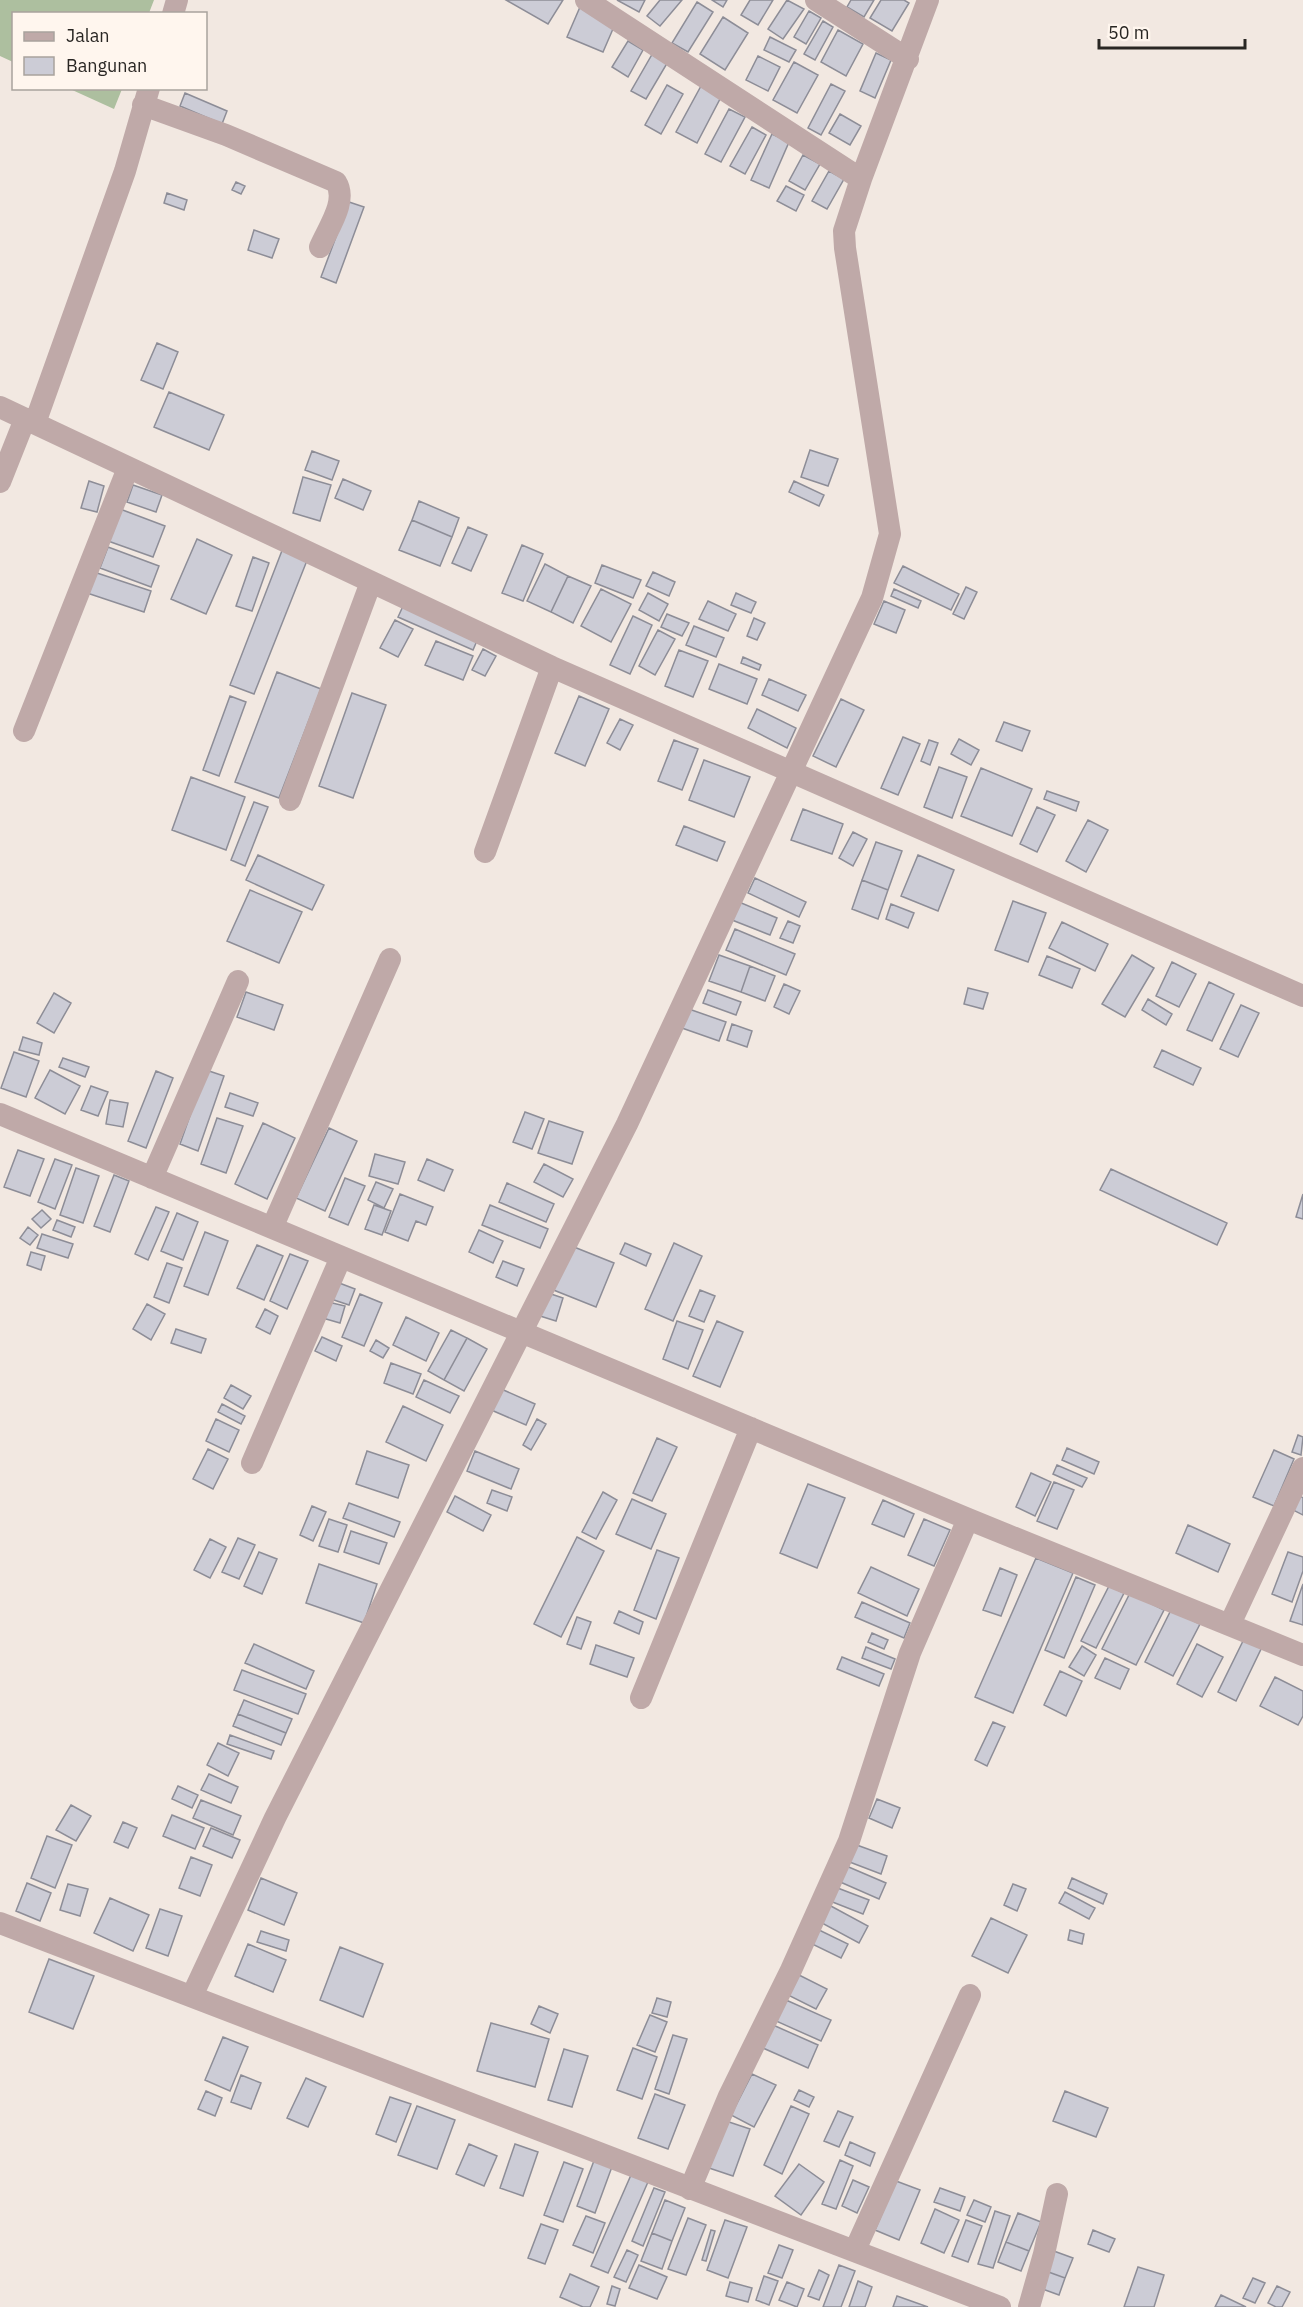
<svg xmlns="http://www.w3.org/2000/svg" width="1303" height="2307" font-family="'IBM Plex Sans',sans-serif">
<rect width="100%" height="100%" fill="#f2e8e1"/>
<!-- green -->
<path fill="#adbf9f" d="M0,0H154L149,13L14,14L13,62L0,56Z
M70,89H122L114,109Z"/>
<!-- building -->
<path fill="#ccccd6" stroke="#8d8d97" stroke-width="1.5" d="M506,0H563L548,24Z
M617,0H645L639,12Z
M660,0H682L660,26L647,16Z
M712,0H727L723,7Z
M750,0H773L758,25L741,15Z
M787,0L804,9L783,39L768,29Z
M851,0H874L864,17L847,7Z
M881,0H904L909,3L892,31L870,18Z
M697,2L713,12L688,52L672,43Z
M580,7L616,22L603,52L567,37Z
M809,11L821,18L806,44L794,37Z
M723,17L748,33L725,70L700,54Z
M823,21L833,27L815,60L804,54Z
M838,30L863,44L846,76L821,62Z
M770,37L796,50L789,62L764,50Z
M628,41L643,50L628,77L612,67Z
M654,51L669,60L646,99L631,91Z
M876,53L891,60L875,98L860,91Z
M758,56L780,67L768,91L746,80Z
M794,62L818,75L797,113L773,100Z
M831,84L845,91L821,135L808,128Z
M667,85L683,94L661,134L645,125Z
M701,86L721,97L697,143L676,132Z
M185,93L227,111L222,124L180,106Z
M729,109L745,117L721,162L705,154Z
M840,114L861,126L850,145L829,133Z
M752,127L766,135L745,174L730,166Z
M772,134L789,142L769,188L751,180Z
M803,155L820,164L805,190L789,181Z
M829,171L844,179L827,209L812,201Z
M236,182L245,186L241,194L232,190Z
M786,186L804,195L796,211L777,201Z
M167,193L187,200L184,210L164,203Z
M349,202L364,207L336,283L321,277Z
M254,230L279,239L272,258L248,250Z
M157,343L178,352L163,389L141,380Z
M169,392L224,415L209,450L154,427Z
M810,450L838,459L828,486L801,477Z
M312,451L339,461L332,480L305,470Z
M303,477L331,485L320,521L293,513Z
M343,479L371,491L363,510L335,498Z
M89,481L104,486L97,512L81,508Z
M794,481L824,495L819,506L789,492Z
M133,485L162,495L156,512L127,502Z
M419,501L459,518L452,537L412,520Z
M120,509L165,526L153,557L108,541Z
M412,520L452,537L440,566L399,550Z
M468,527L487,535L471,571L452,563Z
M197,539L232,555L206,614L171,599Z
M522,545L543,554L523,601L502,593Z
M108,547L159,566L151,587L100,568Z
M283,548L308,558L254,694L230,685Z
M253,557L269,563L252,611L236,606Z
M545,564L568,576L551,612L527,601Z
M602,565L641,580L633,598L595,583Z
M903,566L959,594L951,610L894,583Z
M94,572L151,591L144,612L87,593Z
M653,572L675,582L669,596L646,586Z
M568,576L591,586L573,623L551,612Z
M966,587L977,592L964,619L953,614Z
M601,589L631,604L611,642L581,626Z
M894,589L921,601L918,608L891,596Z
M648,593L668,604L659,621L639,610Z
M736,593L756,602L751,613L731,605Z
M708,601L736,614L728,631L699,619Z
M884,601L905,610L896,633L874,624Z
M404,604L479,636L473,650L398,617Z
M667,614L689,623L682,636L661,627Z
M633,616L652,625L630,674L610,665Z
M754,618L765,623L757,640L747,636Z
M395,620L413,629L398,657L380,648Z
M694,626L724,638L716,657L686,645Z
M658,630L675,639L655,675L639,666Z
M436,641L473,656L463,680L425,665Z
M483,649L496,656L485,676L472,670Z
M679,650L708,661L693,697L665,686Z
M743,657L761,665L759,670L741,663Z
M719,664L757,679L747,704L709,689Z
M277,672L321,689L279,798L235,782Z
M769,679L806,695L798,711L762,695Z
M352,693L386,705L353,798L319,786Z
M230,696L246,702L219,776L203,770Z
M579,696L609,709L585,766L555,753Z
M841,699L864,710L836,767L813,756Z
M757,709L796,728L787,748L748,728Z
M620,719L633,725L620,750L607,743Z
M1004,722L1030,731L1022,751L996,741Z
M903,737L920,744L898,795L881,788Z
M959,739L979,750L971,765L951,754Z
M674,740L698,749L682,790L658,781Z
M929,740L938,743L930,765L921,761Z
M704,760L750,777L734,817L689,800Z
M939,767L967,777L952,818L924,807Z
M981,768L1032,789L1012,836L961,816Z
M191,777L245,797L226,850L172,830Z
M1047,791L1079,802L1076,811L1044,799Z
M254,802L268,807L245,866L231,860Z
M1037,807L1055,815L1037,852L1020,844Z
M803,809L843,824L832,854L791,840Z
M1088,820L1108,830L1086,872L1066,861Z
M684,826L725,842L717,861L676,845Z
M853,832L867,839L853,866L839,858Z
M876,842L902,851L888,890L862,880Z
M258,855L324,885L312,910L246,880Z
M918,855L954,870L938,911L901,896Z
M755,878L806,902L799,917L748,893Z
M862,880L888,890L878,919L852,909Z
M250,890L302,912L279,963L227,941Z
M1013,901L1046,913L1028,962L995,950Z
M739,902L777,918L770,935L732,920Z
M891,904L914,913L908,928L886,919Z
M788,921L800,926L793,943L780,938Z
M1062,922L1108,944L1095,971L1049,948Z
M735,929L795,954L786,975L726,950Z
M719,955L750,966L741,992L709,981Z
M1132,955L1154,968L1125,1017L1102,1004Z
M1047,956L1080,969L1072,988L1039,975Z
M1172,962L1196,974L1179,1007L1156,996Z
M750,966L775,976L765,1001L741,992Z
M1209,982L1234,994L1212,1041L1187,1030Z
M784,984L800,991L789,1014L774,1007Z
M968,988L988,993L983,1009L964,1004Z
M708,990L741,1002L736,1015L703,1003Z
M246,992L283,1005L274,1030L237,1017Z
M54,993L71,1003L54,1033L37,1023Z
M1148,999L1172,1014L1166,1025L1142,1010Z
M1241,1005L1259,1013L1238,1057L1220,1049Z
M686,1008L726,1022L719,1041L679,1027Z
M732,1024L752,1031L747,1047L727,1040Z
M23,1037L42,1043L39,1055L19,1050Z
M1162,1050L1201,1068L1193,1085L1154,1067Z
M14,1052L39,1061L26,1097L1,1088Z
M63,1058L89,1067L85,1077L59,1067Z
M50,1070L80,1086L65,1114L35,1098Z
M206,1070L224,1076L198,1151L180,1144Z
M156,1071L173,1078L146,1148L128,1141Z
M91,1086L108,1092L98,1116L81,1110Z
M230,1093L258,1103L253,1116L225,1107Z
M110,1100L128,1103L123,1127L106,1124Z
M525,1112L544,1119L532,1149L513,1142Z
M217,1118L243,1126L226,1173L201,1164Z
M549,1121L583,1132L572,1164L538,1153Z
M263,1123L295,1138L267,1199L235,1184Z
M329,1128L357,1141L325,1211L296,1198Z
M18,1150L44,1159L30,1196L4,1187Z
M375,1154L405,1162L398,1184L369,1176Z
M55,1159L72,1165L55,1209L38,1202Z
M427,1159L453,1170L444,1191L418,1180Z
M544,1164L573,1179L563,1197L534,1182Z
M76,1168L99,1176L83,1223L60,1215Z
M1111,1169L1227,1223L1217,1245L1100,1190Z
M114,1175L129,1181L110,1232L94,1226Z
M345,1178L365,1186L348,1225L329,1217Z
M376,1182L393,1189L384,1208L368,1200Z
M507,1183L554,1204L546,1222L499,1202Z
M400,1194L433,1207L426,1225L416,1221L408,1241L385,1232Z
M1303,1194V1219L1296,1217Z
M374,1205L391,1211L382,1235L365,1229Z
M490,1205L548,1229L540,1248L482,1225Z
M156,1207L169,1212L148,1260L135,1254Z
M42,1210L51,1219L41,1228L32,1219Z
M177,1213L198,1222L183,1260L161,1251Z
M57,1220L75,1227L71,1237L53,1230Z
M28,1227L38,1235L30,1245L20,1238Z
M479,1230L503,1241L493,1263L469,1252Z
M205,1232L228,1241L208,1295L184,1286Z
M42,1234L73,1244L68,1258L37,1248Z
M625,1243L651,1254L646,1266L620,1254Z
M674,1243L702,1256L673,1321L645,1309Z
M257,1245L283,1256L264,1300L237,1288Z
M569,1245L614,1263L596,1307L551,1289Z
M31,1252L45,1256L41,1270L27,1265Z
M290,1254L308,1261L287,1309L270,1301Z
M503,1261L524,1269L517,1286L496,1277Z
M167,1263L182,1268L169,1303L154,1297Z
M334,1281L355,1289L349,1305L328,1298Z
M700,1290L715,1296L704,1322L689,1316Z
M548,1293L563,1298L556,1321L540,1316Z
M360,1294L382,1303L364,1346L342,1337Z
M324,1301L345,1306L340,1323L319,1317Z
M147,1304L165,1314L151,1340L133,1329Z
M265,1309L278,1316L270,1334L256,1327Z
M406,1317L439,1333L426,1361L393,1345Z
M677,1321L703,1330L688,1369L663,1359Z
M717,1321L743,1332L720,1387L693,1376Z
M176,1329L206,1339L201,1353L171,1343Z
M451,1330L467,1338L444,1380L428,1371Z
M322,1337L342,1346L336,1361L315,1351Z
M467,1338L487,1349L464,1391L444,1380Z
M376,1340L389,1348L383,1358L370,1351Z
M391,1363L421,1374L413,1394L384,1383Z
M424,1380L459,1396L450,1413L416,1397Z
M231,1385L251,1396L243,1409L224,1398Z
M499,1388L535,1404L526,1425L489,1409Z
M222,1404L245,1416L241,1424L218,1412Z
M403,1406L443,1425L426,1461L386,1442Z
M216,1419L239,1430L229,1452L206,1441Z
M537,1419L546,1424L531,1450L523,1445Z
M1298,1435L1303,1437L1301,1455L1292,1452Z
M657,1438L677,1447L652,1501L633,1493Z
M1067,1448L1099,1462L1094,1474L1062,1460Z
M208,1449L228,1459L213,1489L193,1479Z
M1274,1450L1294,1459L1274,1506L1253,1497Z
M367,1451L409,1465L398,1498L356,1484Z
M475,1451L519,1469L511,1489L467,1471Z
M1057,1465L1087,1478L1082,1487L1053,1474Z
M1031,1473L1051,1482L1035,1516L1016,1507Z
M1054,1482L1074,1490L1057,1529L1037,1521Z
M808,1484L845,1498L817,1568L780,1553Z
M492,1490L512,1497L507,1511L487,1503Z
M603,1492L617,1500L596,1539L582,1532Z
M455,1496L491,1515L483,1531L447,1512Z
M1300,1496L1303,1498V1515L1293,1510Z
M632,1499L666,1514L651,1549L616,1534Z
M883,1500L914,1514L904,1537L872,1524Z
M349,1503L400,1522L394,1537L343,1518Z
M312,1506L326,1512L313,1541L300,1535Z
M329,1519L347,1525L338,1552L319,1546Z
M924,1519L950,1530L934,1566L908,1555Z
M1188,1525L1230,1544L1218,1572L1176,1553Z
M351,1531L387,1543L379,1564L344,1552Z
M577,1537L604,1551L561,1637L534,1624Z
M238,1538L255,1545L239,1579L222,1572Z
M210,1539L226,1547L210,1578L194,1570Z
M657,1550L679,1558L656,1619L634,1610Z
M259,1552L277,1559L262,1594L244,1586Z
M1288,1552L1303,1557V1571L1292,1602L1272,1594Z
M1036,1558L1073,1573L1013,1713L975,1697Z
M319,1564L377,1584L364,1623L306,1603Z
M871,1567L919,1589L907,1616L858,1593Z
M1000,1568L1017,1575L1001,1616L983,1610Z
M1076,1577L1095,1585L1064,1658L1045,1650Z
M1303,1584V1625L1290,1621Z
M1109,1586L1124,1593L1096,1648L1081,1641Z
M1130,1593L1164,1610L1136,1665L1102,1649Z
M862,1602L910,1623L904,1638L855,1617Z
M1171,1610L1200,1624L1173,1676L1145,1662Z
M619,1611L643,1622L639,1634L614,1623Z
M577,1617L591,1622L581,1649L567,1644Z
M872,1633L888,1640L884,1649L868,1642Z
M1244,1639L1262,1647L1236,1701L1218,1692Z
M254,1644L314,1671L306,1689L245,1663Z
M1197,1644L1223,1657L1202,1697L1177,1684Z
M596,1645L634,1658L627,1677L590,1664Z
M1082,1646L1096,1655L1084,1676L1069,1667Z
M866,1647L895,1659L891,1669L862,1658Z
M842,1657L884,1674L879,1686L837,1669Z
M1105,1658L1129,1669L1120,1689L1095,1678Z
M242,1670L306,1694L298,1714L234,1690Z
M1060,1671L1082,1681L1066,1716L1044,1705Z
M1275,1677L1303,1691V1716L1298,1725L1260,1706Z
M244,1700L292,1719L286,1733L238,1714Z
M238,1714L286,1733L281,1745L233,1726Z
M993,1722L1005,1727L987,1766L975,1760Z
M230,1735L274,1751L271,1759L227,1744Z
M218,1743L239,1753L228,1776L207,1765Z
M209,1774L238,1787L231,1803L201,1790Z
M178,1786L198,1795L192,1808L172,1799Z
M877,1799L900,1808L892,1828L869,1818Z
M201,1800L241,1816L233,1835L193,1818Z
M71,1805L91,1816L76,1841L56,1830Z
M172,1815L204,1828L195,1849L163,1836Z
M123,1822L137,1828L128,1848L114,1842Z
M211,1828L240,1840L232,1858L203,1846Z
M47,1836L72,1845L55,1888L31,1878Z
M854,1844L887,1856L881,1874L847,1861Z
M191,1857L212,1865L200,1896L179,1888Z
M844,1865L886,1883L879,1899L838,1881Z
M261,1878L297,1893L284,1925L248,1910Z
M1072,1878L1107,1894L1103,1904L1068,1888Z
M27,1883L51,1893L40,1921L16,1911Z
M68,1884L88,1889L80,1916L60,1910Z
M1013,1884L1026,1889L1017,1911L1004,1905Z
M835,1887L869,1900L863,1914L830,1901Z
M1065,1892L1095,1908L1089,1919L1059,1903Z
M110,1898L149,1915L133,1951L94,1933Z
M829,1905L868,1926L859,1943L820,1922Z
M160,1909L182,1916L168,1956L146,1948Z
M991,1918L1027,1935L1008,1973L972,1956Z
M817,1929L848,1944L841,1958L810,1943Z
M1070,1930L1084,1934L1082,1944L1068,1940Z
M261,1931L289,1940L286,1951L257,1942Z
M248,1944L286,1960L273,1992L235,1976Z
M340,1947L383,1964L363,2017L320,2000Z
M49,1959L94,1976L73,2029L29,2012Z
M797,1974L827,1989L816,2009L786,1994Z
M657,1998L671,2002L667,2017L652,2013Z
M786,2000L831,2020L821,2041L776,2021Z
M539,2006L558,2014L550,2033L531,2024Z
M650,2015L667,2022L655,2052L637,2045Z
M491,2023L549,2039L535,2087L477,2071Z
M773,2025L818,2045L808,2068L763,2048Z
M673,2035L687,2039L669,2094L655,2089Z
M223,2037L248,2047L230,2091L205,2080Z
M633,2048L657,2057L642,2099L617,2090Z
M564,2049L588,2056L572,2107L548,2100Z
M752,2074L776,2085L754,2127L731,2115Z
M241,2075L261,2083L251,2109L231,2102Z
M306,2078L326,2087L308,2127L287,2118Z
M799,2090L814,2097L809,2107L794,2100Z
M206,2091L222,2098L215,2116L198,2109Z
M1065,2091L1108,2108L1096,2137L1053,2121Z
M655,2094L685,2105L668,2149L638,2138Z
M390,2097L411,2104L396,2142L376,2134Z
M417,2106L455,2120L437,2169L398,2155Z
M791,2106L809,2114L782,2174L764,2165Z
M838,2111L853,2117L839,2147L824,2141Z
M723,2120L750,2129L733,2176L706,2167Z
M850,2142L875,2153L870,2166L845,2155Z
M469,2144L497,2156L484,2186L456,2174Z
M515,2144L538,2152L523,2196L500,2188Z
M595,2158L613,2164L595,2213L577,2206Z
M840,2160L853,2166L836,2209L822,2204Z
M564,2162L583,2169L563,2222L544,2215Z
M799,2164L824,2182L801,2215L775,2196Z
M631,2175L648,2182L608,2273L591,2266Z
M853,2180L869,2187L857,2213L842,2206Z
M896,2181L920,2190L899,2240L875,2230Z
M654,2188L665,2192L643,2246L632,2241Z
M940,2188L965,2197L960,2211L934,2202Z
M665,2200L685,2208L672,2241L652,2233Z
M974,2200L991,2207L985,2222L967,2215Z
M935,2209L959,2220L944,2253L921,2243Z
M995,2211L1010,2216L993,2268L978,2264Z
M1018,2213L1041,2222L1029,2251L1006,2242Z
M586,2216L605,2223L593,2253L573,2245Z
M688,2218L706,2225L686,2275L668,2269Z
M725,2220L747,2227L728,2278L707,2270Z
M966,2220L982,2226L968,2262L952,2256Z
M541,2224L558,2230L545,2264L528,2258Z
M711,2230L715,2231L706,2261L702,2260Z
M1093,2230L1115,2239L1109,2252L1088,2244Z
M652,2233L672,2241L662,2269L641,2261Z
M1006,2242L1029,2251L1021,2271L998,2262Z
M779,2245L793,2250L782,2278L768,2273Z
M627,2250L638,2255L626,2282L614,2277Z
M1051,2250L1073,2258L1065,2278L1043,2270Z
M639,2265L667,2277L657,2299L629,2288Z
M839,2265L855,2271L841,2307H823Z
M1138,2267L1164,2275L1154,2307H1124Z
M819,2270L829,2275L819,2300L808,2296Z
M1043,2270L1065,2278L1059,2295L1037,2287Z
M570,2274L599,2287L590,2307H583L560,2297Z
M764,2276L778,2281L769,2305L756,2300Z
M1253,2278L1265,2283L1255,2303L1243,2298Z
M858,2281L872,2287L865,2307H849Z
M730,2282L752,2288L748,2302L726,2296Z
M787,2282L804,2289L797,2307L779,2300Z
M612,2286L620,2289L615,2306L607,2304Z
M1277,2286L1290,2292L1282,2307H1276L1268,2303Z
M1221,2295L1246,2307H1215Z
M897,2296L928,2307H893Z"/>
<g fill="none" stroke-linecap="round" stroke-linejoin="round">
<!-- minor -->
<path stroke="#bfa9a8" stroke-width="22" d="M586,0L861,179
M816,0L908,59
M173,14L177,0
M143,105L226,135L336,182C348,201 328,228 320,247
M0,407L552,667L1303,996
M35,423L125,171L149,88
M0,482L25,419
M24,731L128,468
M290,800L371,582
M485,852L552,667
M0,1114L968,1519L1303,1655
M152,1178L238,981
M272,1228L390,959
M252,1463L341,1257
M1230,1624L1303,1468
M641,1698L751,1428
M0,1923L1000,2307
M192,1996L275,1818L627,1124L872,598L890,534L845,248L844,231L861,179L928,0
M690,2189L729,2096L791,1970L849,1841L910,1653L968,1519
M855,2250L970,1995
M1029,2307L1044,2254L1057,2194"/>
</g>
<!-- legend -->
<rect x="12" y="12" width="195" height="78" fill="#fff6ee" stroke="#a9a39d" stroke-width="1.5"/>
<rect x="24" y="32" width="30" height="9" fill="#bfa9a8" stroke="#a9a39d" stroke-width="1.5"/>
<text x="66" y="42" font-size="18" fill="#292623">Jalan</text>
<rect x="24" y="57" width="30" height="18" fill="#ccccd6" stroke="#a9a39d" stroke-width="1.5"/>
<text x="66" y="72" font-size="18" fill="#292623">Bangunan</text>
<!-- scale -->
<path d="M1099 39v9h146v-9" fill="none" stroke="#292623" stroke-width="3"/>
<text x="1108" y="39" font-size="18" fill="#292623" stroke="#fff6ee" stroke-width="4.5" paint-order="stroke">50 m</text>
</svg>
